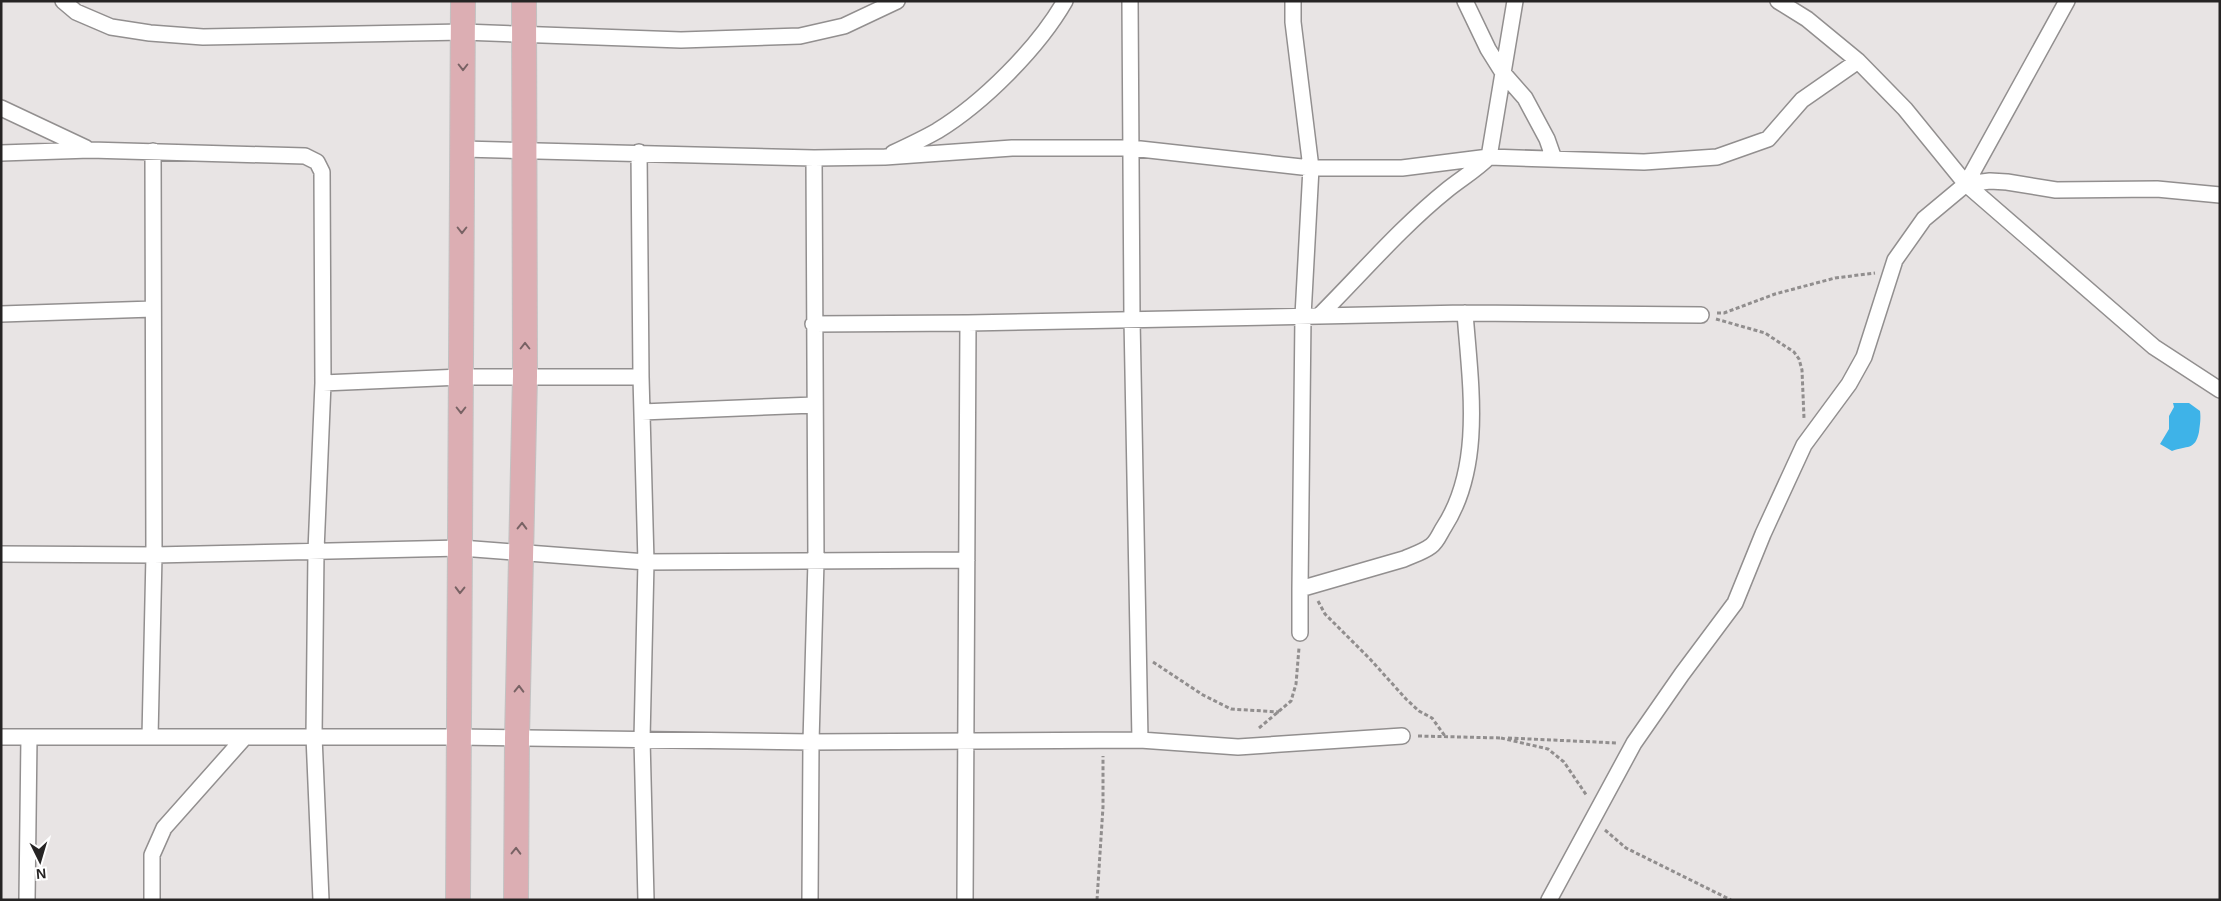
<svg xmlns="http://www.w3.org/2000/svg" width="2221" height="901" font-family="Helvetica,sans-serif">
<rect width="100%" height="100%" fill="#e8e4e4"/>
<!-- water -->
<path fill="#3eb3e8" d="M2173,403H2189L2200,411C2201,419 2200,424 2199,432C2195,451 2187,445 2172,451L2160,444L2169,429V416L2174,407Z"/>
<g fill="none" stroke-linecap="round" stroke-linejoin="round">
<defs>
<path id="minor" d="M63,1L76,12L111,27L150,33L203,37L463,32L681,40L800,36L844,26L897,1
M1130,1L1132,319L1140,740
M1293,1V22L1311,168L1303,316L1300,589L1404,559C1413,555 1423,552 1431,546C1437,542 1440,533 1444,527C1484,465 1470,382 1465,313
M1465,1L1488,49L1503,73L1525,98L1547,139L1554,159
M1778,1L1807,19L1858,61L1905,109L1966,184L2154,347L2220,390
M1,108L86,148
M463,149L814,158L885,157L1012,148H1131L1311,168H1402L1489,157L1644,162L1717,157L1768,139L1802,100L1858,61
M639,152L641,377L646,562L642,739L646,900
M1,153L90,150L305,156L317,162L322,172L323,383L316,551L314,736L321,900
M893,153C908,146 923,139 937,131C983,103 1038,48 1065,1
M1966,184L1990,181L2007,182L2056,190L2157,189L2220,195
M1,314L153,309
M1319,316C1361,274 1401,227 1447,190C1462,178 1476,170 1489,157L1515,1
M813,324L968,323L1465,313L1701,315
M323,383L461,377H641
M642,412L814,405
M1,554L154,555L461,548L646,562L967,560
M1300,633V589
M1,737H459L811,742L1140,740L1238,747L1402,736
M150,737L154,555L153,151
M27,900L29,737
M152,900V855L164,828L244,738
M810,900L811,742L816,561L814,158
M965,900L968,323
M1549,900L1634,743L1682,674L1735,603L1763,534L1804,445L1849,384L1864,357L1895,260L1924,219L1966,184L2067,1"/>
<path id="primary" d="M458,900L463,1
M516,900L517,738L525,376L524,1"/>
</defs>
<!-- minor casing -->
<use href="#minor" stroke="#928f8f" stroke-width="18"/>
<!-- primary casing -->
<use href="#primary" stroke="#c2c2c2" stroke-width="26"/>
<!-- path -->
<path stroke="#918e8e" stroke-width="3" stroke-dasharray="4 2.5" stroke-linecap="butt" d="M1717,313H1724L1775,294L1835,278L1875,273
M1716,319L1765,333L1794,352L1799,359L1802,370L1804,418
M1318,601L1325,614L1370,659L1406,699L1419,711L1432,718L1445,736
M1153,662L1203,695L1231,709L1279,712
M1259,728L1291,701L1296,684L1299,648
M1418,736L1502,738
M1501,738L1548,749L1564,762L1587,796
M1508,738L1617,743
M1605,830L1626,848L1731,900
M1097,900L1103,807V756"/>
<!-- minor -->
<use href="#minor" stroke="#fff" stroke-width="15"/>
<!-- primary -->
<use href="#primary" stroke="#dcaeb3" stroke-width="24"/>
</g>
<!-- one-way arrows -->
<defs><path id="oneway-chevron" d="M-2-3.5L2.5 0L-2 3.5" fill="none" stroke-width="1.6" stroke-linecap="round" stroke-linejoin="round" transform="scale(1.25)"/></defs>
<g stroke="#786264">
<use href="#oneway-chevron" transform="translate(463 67) rotate(90)"/>
<use href="#oneway-chevron" transform="translate(462 230) rotate(90)"/>
<use href="#oneway-chevron" transform="translate(525 346) rotate(-90)"/>
<use href="#oneway-chevron" transform="translate(461 410) rotate(90)"/>
<use href="#oneway-chevron" transform="translate(522 526) rotate(-89)"/>
<use href="#oneway-chevron" transform="translate(460 590) rotate(91)"/>
<use href="#oneway-chevron" transform="translate(519 689) rotate(-89)"/>
<use href="#oneway-chevron" transform="translate(516 851) rotate(-89)"/>
</g>
<!-- border -->
<rect width="2221" height="901" fill="none" stroke="#262424" stroke-width="5"/>
<!-- north arrow -->
<g transform="translate(40 861) rotate(175)" stroke="#ffffff" stroke-width="4" paint-order="stroke">
<path d="M0-4L9 19L0 12L-9 19Z" fill="#262424"/>
<text y="-8" font-size="14" font-weight="bold" text-anchor="middle" fill="#262424">N</text>
</g>
</svg>
